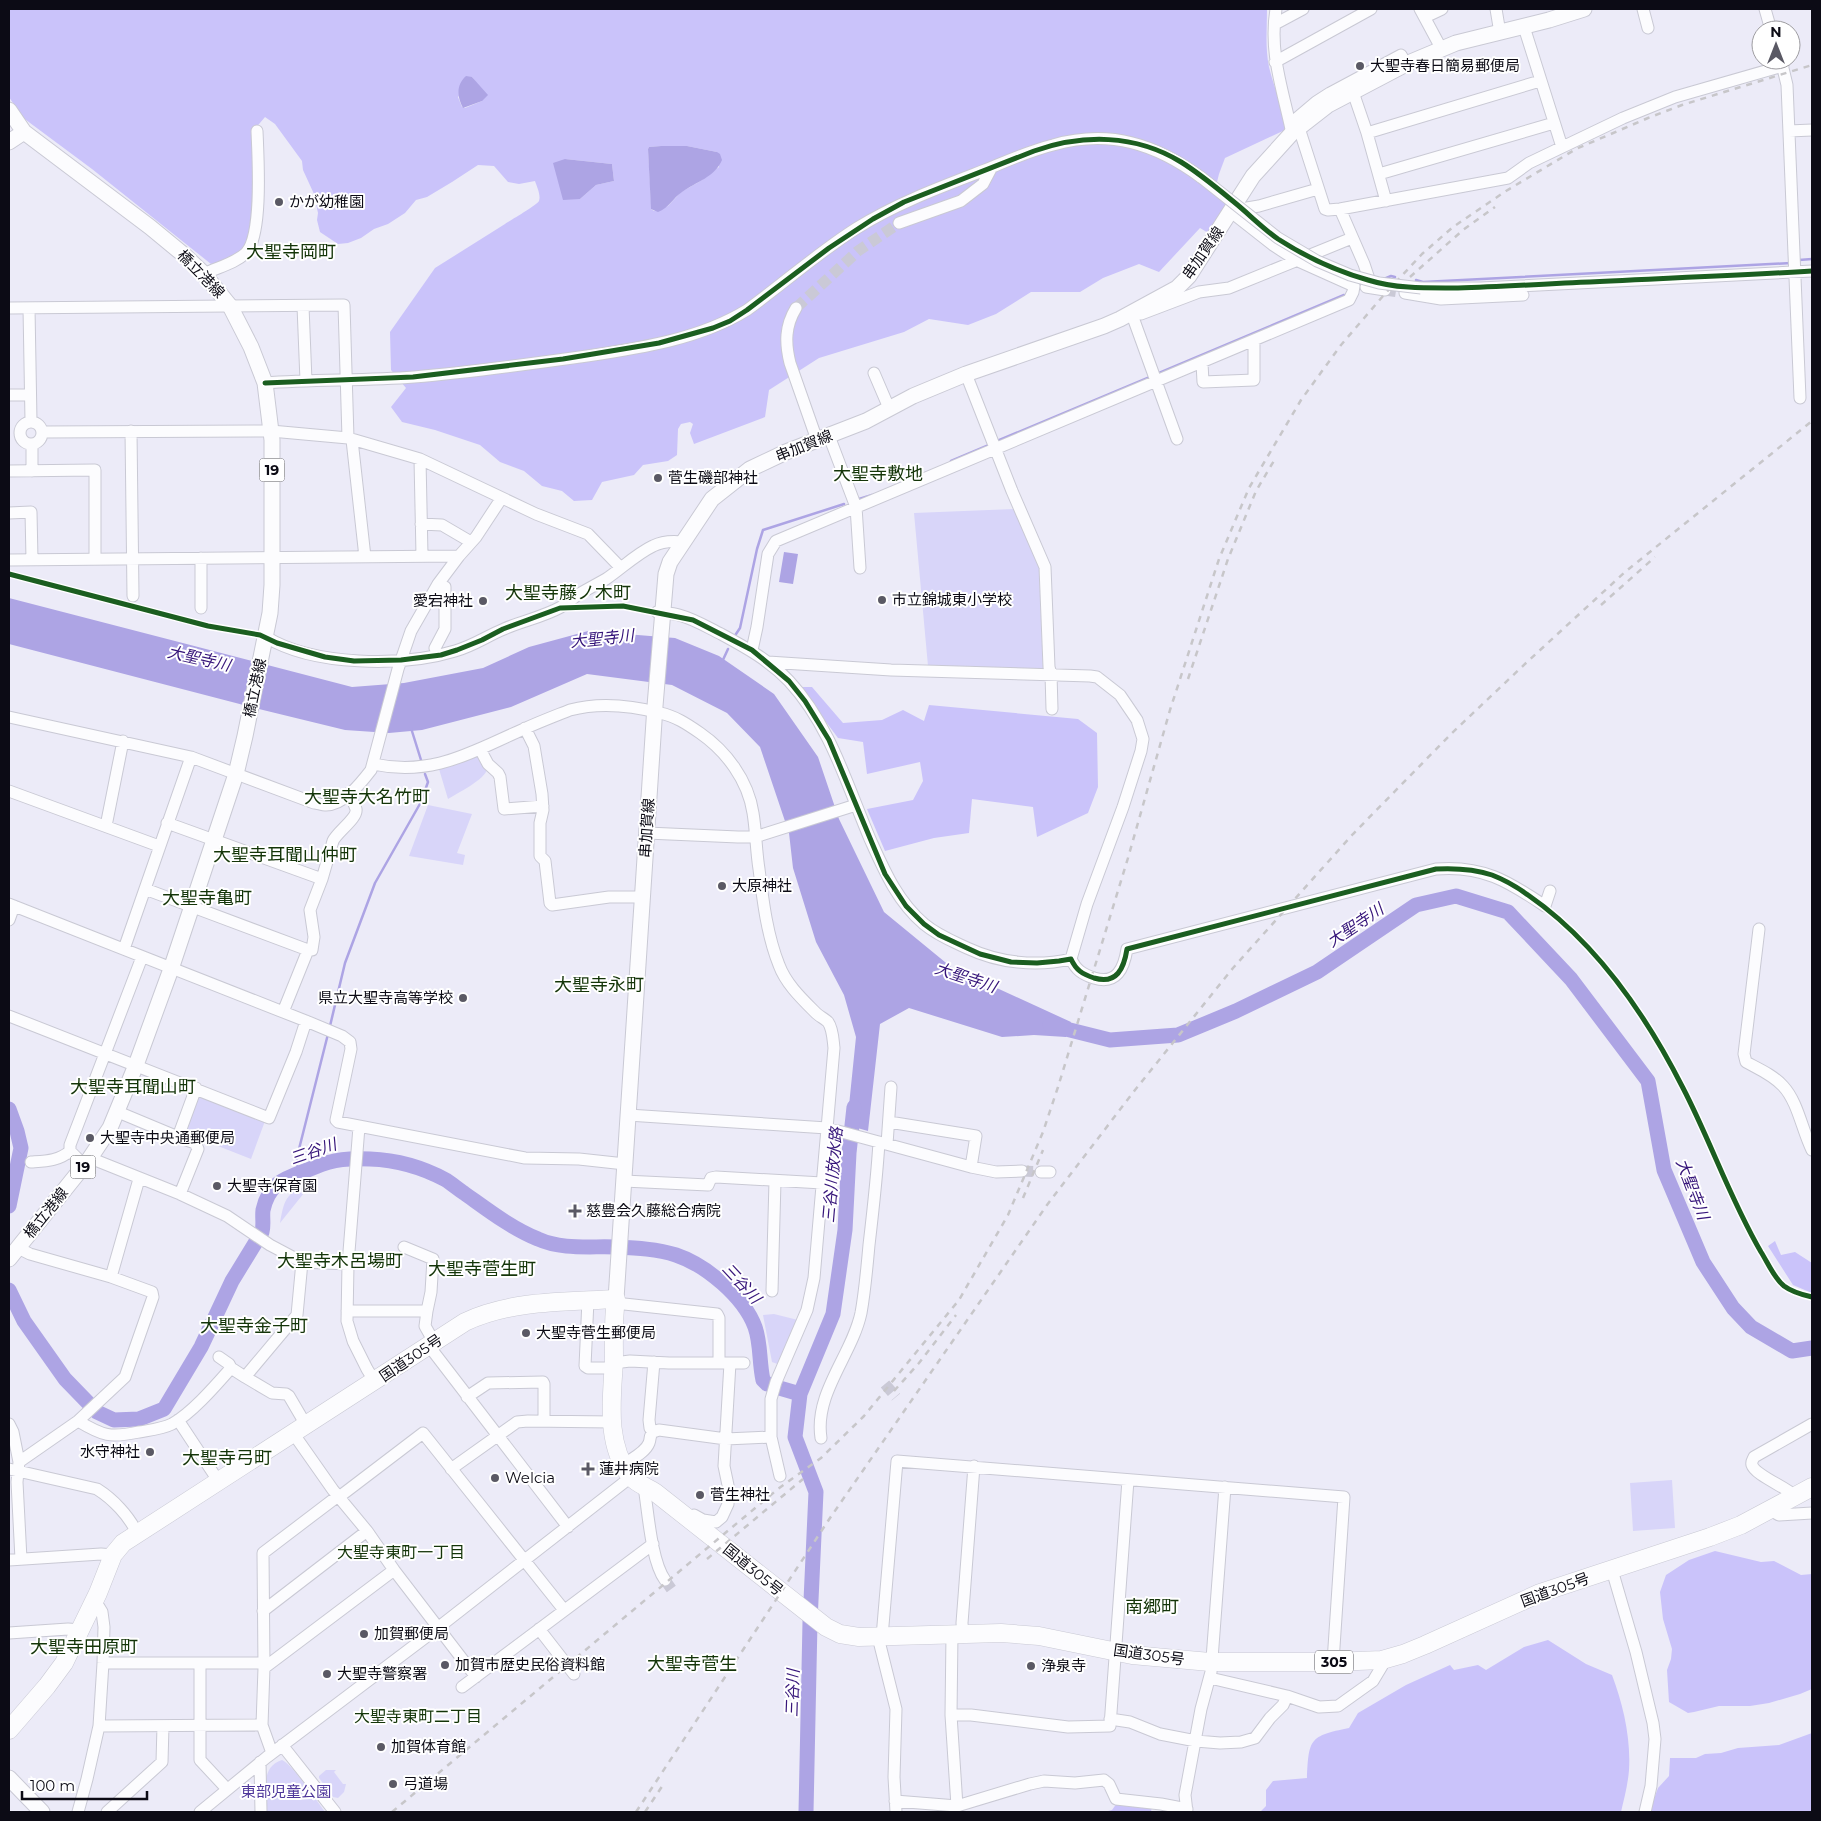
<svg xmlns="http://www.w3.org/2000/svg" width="1821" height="1821" font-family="Montserrat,'Noto Sans JP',sans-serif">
<rect width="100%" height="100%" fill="#ecebf8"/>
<!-- green -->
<path fill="#d8d5f9" d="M1014,509L1039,567L1043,670L928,666L914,513Z
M480,755C482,759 487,765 487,769C486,779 456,794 448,799L439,769Z
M428,805L472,814L457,853L465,855L463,865L409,856Z
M198,1095L265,1121L251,1159L185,1133Z
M312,1183L280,1223C285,1195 287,1194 312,1183Z
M774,1314L798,1320L780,1365L772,1362L763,1315Z
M1672,1480L1675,1528L1633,1531L1630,1483Z
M282,1760C292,1764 317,1801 325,1812H267C267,1794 259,1767 282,1760Z
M326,1770H336L334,1772L343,1784H346L344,1792L338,1798L333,1797L319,1778V1776Z"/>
<!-- forest -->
<path fill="#cac3fa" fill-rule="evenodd" d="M9,9H1267C1267,28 1265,48 1269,67C1274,88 1284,109 1285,130L1225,158L1219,174L1214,194L1227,205L1210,234L1200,228L1159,272L1139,264L1103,278L1080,292H1031L996,314L968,325L929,319L904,332L819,358L769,390L765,417L694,444L690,433L693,424L690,422L681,424L678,429L677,455L668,461L643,465L634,475L602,482L592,500L574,501L562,491L542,486L524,471L500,462L480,445L435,430L402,422L391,407L406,388L391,370L390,332L435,268L505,224C511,220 537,205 539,201C541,195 537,187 535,181L519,184L508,182L494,166L478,165L452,182L427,197L416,200L405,213L388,224L374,229L361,238L348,243L338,244L320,232L317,220L318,213L314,194L303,170L302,161L275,124L265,117L254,130L253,218L243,252L222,262L211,264L92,169L22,117L9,97ZM472,77L475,81L482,101L465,108L462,107L458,97ZM661,146H687L717,152L719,167L699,182L681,192L668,206L654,211L651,209V202L648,149L649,147ZM565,159L612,164L614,181L596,185L580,199Z
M800,687H812L843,723L882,720L903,710L924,721L929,705L1078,719L1097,733L1098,787L1088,813L1037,837L1033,807L972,799L969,833L934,838L885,851L867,809L913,800L923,781L920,762L867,774L863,742L838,738Z
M1775,1241L1781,1255L1795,1252L1812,1263V1293L1793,1285L1768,1246Z
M1715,1551L1761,1562L1774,1561L1801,1575L1812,1574V1689L1800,1694L1769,1703L1750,1706H1719L1694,1712L1688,1713L1669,1702L1667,1670L1671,1659L1672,1649L1663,1619L1660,1592L1666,1575L1689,1560Z
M1548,1640L1586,1664L1612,1675C1623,1704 1631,1738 1629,1770C1628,1784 1624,1799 1621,1812H1260L1266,1806V1790L1273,1781L1307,1778C1309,1739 1309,1736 1349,1728L1358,1713L1406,1685L1450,1665L1454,1670L1478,1665L1486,1670L1524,1647Z
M1812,1733V1812H1649L1658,1788L1669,1776L1670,1758H1696L1705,1754L1721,1753L1738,1748L1779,1745Z
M1117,1803L1152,1806L1151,1812H1104L1112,1810Z"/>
<!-- water -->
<path fill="#ada4e4" d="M466,76L472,77L488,95L482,101L463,108C457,97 456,85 466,76Z
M661,146H687L717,152L720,154L722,160C715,177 696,182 682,192C673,198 669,208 658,212L651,209L648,149L649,147Z
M565,159L612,164L614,181L596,185L580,199L563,200L553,163Z
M784,552L798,554L793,584L779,582Z
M9,598L352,687L404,683L483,668L529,647L588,631L675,638L719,656L774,694L818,757L839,819L884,912L951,967L1071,1022L1066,1037L1034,1035L1002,1037L909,1008L880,1024L868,1131L847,1125L856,1037L844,995L816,942L793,868L789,833L760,747L727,713L672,685L587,674L511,707L422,730L389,733L345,730L263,710L9,644Z"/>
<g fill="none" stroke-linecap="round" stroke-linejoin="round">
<!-- stream -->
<path stroke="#ada4e4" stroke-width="2.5" d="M1799,260L1812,259
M1384,279L1391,276L1395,277
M1416,280L1423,282L1791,263
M1159,373L1344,295
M997,441L1150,377
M951,461L989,445
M859,499L872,495
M734,637L740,628L757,549L763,530L844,504
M722,662L728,649
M411,728L421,760
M330,1026L345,963L375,883L421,802L428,782L425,774
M299,1173L297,1165V1157L328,1034"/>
<!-- river -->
<path stroke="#ada4e4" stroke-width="15" d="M1050,1025L1110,1040L1178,1035L1236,1011L1317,972L1416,905L1456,896L1508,912L1571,979L1648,1081L1664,1170L1703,1262L1733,1308L1751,1327L1792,1351L1812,1348
M9,1109L17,1131L21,1148L9,1206
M9,1290L24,1321L65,1379L97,1412L114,1420L139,1419L164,1409L201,1347L232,1281L262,1232C264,1225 262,1217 263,1210C270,1179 289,1178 315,1167C334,1159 350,1158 370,1159C397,1160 422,1167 446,1180C452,1184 458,1189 464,1193C488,1210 511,1228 538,1239C562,1250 590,1246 616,1247C636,1248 657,1249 676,1255C706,1265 744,1297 755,1327C761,1344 759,1362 763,1380L767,1384
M776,1387L800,1394
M806,1812L810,1622L816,1492L795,1437L800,1394L833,1314L845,1230L849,1153L854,1107"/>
<!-- minor-tunnel -->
<path stroke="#cac9d6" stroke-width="11" stroke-dasharray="11 5.5" stroke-linecap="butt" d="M1385,290L1405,293
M796,308L858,251L899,223
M1022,1171L1041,1172
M885,1384L896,1397
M665,1580L672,1590"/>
<defs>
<path id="minor" d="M1276,9C1269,52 1282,87 1291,129
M1420,9L1441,48
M1496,9L1500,33
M1643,9L1648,28
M1765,9L1771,30
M1425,17L1442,9
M1275,24L1303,9
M1524,27L1562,147
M1781,60L1787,85L1800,398
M1275,62L1371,9
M1353,92L1367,133L1386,201
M1290,124L1316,102L1330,93L1401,55L1406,64
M1299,128L1325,209L1328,210L1340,209L1508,178L1529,163L1623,118L1675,97L1783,66
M1789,131L1812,130
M1367,133L1540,81
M1379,174L1554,123
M1340,209L1364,264L1372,288
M1235,210L1259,206L1318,189
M899,223L961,201L983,184L992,167
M204,274C218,267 234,264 246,253C263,235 258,157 257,131
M1366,287L1385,290
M1421,288H1481L1812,271
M1405,293L1441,299L1523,295
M303,306L306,381
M9,308L344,305L348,438
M29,308L31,421
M796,308C785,326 785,343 790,363L817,440
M1131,312L1177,439
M1141,314L1199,292L1229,288L1352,238
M1202,363L1203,382L1254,380V340
M874,373L889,408
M966,374L1012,491L1045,567L1049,667L1051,674L1052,709
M265,383C315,379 364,381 414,377C472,372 530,364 587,356C641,348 700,339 747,310C784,283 819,252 857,228C897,203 941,187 985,170C1007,161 1029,151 1053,145C1110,129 1156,144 1202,178
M9,395H30
M20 433a11 11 0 1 1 22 0a11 11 0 1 1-22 0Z
M131,431L133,596
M43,432L271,431L348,438L420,459L536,514L588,534L620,567
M829,436L856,507L860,568
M352,440L365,557
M32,444V471
M420,459L422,555
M9,471L95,470V558
M9,513L31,512L32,559
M421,524L442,525L471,542
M9,560L459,556
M201,608V558
M657,612C664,613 672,613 679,615C694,619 707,627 721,634C745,647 769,660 789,681C830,725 847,785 870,839C884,870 897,901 924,924C937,935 952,941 967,948C999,963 1036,967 1071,959
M266,637C313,666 403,667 455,651C473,646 487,636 504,629C522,621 543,617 561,607C567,604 573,598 579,594C588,589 597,584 606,579C621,569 636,554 653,546C661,542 673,541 682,542
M435,648L445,629V587L438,584
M752,650L757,627L768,554L776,541L1349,300L1353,292L1354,286L1296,260L1273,245L1231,212
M768,662L891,670L1090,676L1097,677L1120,695L1137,720L1143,739L1141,751L1123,807L1087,904L1071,959C1076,970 1082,974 1094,978C1117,985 1124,968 1127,949L1436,869C1482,865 1508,881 1545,906L1550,891
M9,717L191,757L314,803C317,803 322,805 325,805C343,806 361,783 371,770L398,669L411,631L438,584L459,556L476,537L501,499
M525,728L534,746L542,794L543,810L540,823V856L545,861L550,903L552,905L609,897H643
M480,749L488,764L498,773L500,777L504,809L543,806
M373,764C433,777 471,752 524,729C539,722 555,716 570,710C600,702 629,705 660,713C675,716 687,724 700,733C726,751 748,780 753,813C756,831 756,850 759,869C763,901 767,935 779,965C786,984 802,999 816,1013C819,1016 825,1019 828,1022C833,1029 833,1040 834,1048L814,1278L807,1310L776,1382L771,1399V1437
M9,791L159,846
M167,823L322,879
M106,826L123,741
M647,833L738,837H755L856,805
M145,889L308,950
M9,904L306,1021L342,1036L350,1042L351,1049L336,1120L338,1122L525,1158L579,1159L625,1164
M9,920L14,906
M1759,929L1744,1054L1746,1062C1759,1069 1773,1075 1783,1086C1798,1102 1802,1130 1812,1150
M124,949L191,757
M283,1012L308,950H312L314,937L310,910L322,879L333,841C337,832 358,818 356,809C354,803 351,798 349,793
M9,1016L269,1118L296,1052L306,1021
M118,1112L178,1137
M628,1115L827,1128L971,1167L996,1172L1022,1171
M889,1122L976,1136L971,1167
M359,1127L348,1264L347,1321L353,1341L367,1369L375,1382
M887,1144L891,1087
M90,1158L180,1194L227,1216L270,1245L302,1262L348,1264
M31,1162C45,1161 59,1161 70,1151
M84,1165L70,1151V1145L142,957
M1041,1172H1050
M624,1181L708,1185L711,1178L716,1177L822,1183
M180,1194L198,1149L195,1143L178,1137L196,1088
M404,1247L433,1259L431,1292L427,1311
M18,1248L30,1254L111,1277L152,1292L153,1297L125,1377L78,1421L19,1462
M111,1277L139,1179
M772,1291L775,1181
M588,1300L585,1366L588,1368H613
M615,1303L717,1314L719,1318V1363
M347,1311H427L425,1326L434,1342
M429,1346L568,1527
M219,1357L229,1364L231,1368
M614,1363L630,1361L669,1363H744
M245,1377L272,1393L286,1394L289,1396L306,1425
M467,1397L488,1383L543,1382L544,1384V1421
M178,1420L219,1482
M78,1421C103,1436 110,1438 139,1432C150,1430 162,1429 172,1424C192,1413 216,1385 231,1368L245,1377L297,1315L302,1262
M9,1424L13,1432L19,1462L17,1482L21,1559
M653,1432L659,1430L726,1439L771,1437L780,1476
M293,1433L333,1490L367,1531L394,1570L476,1677
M821,1438C814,1393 852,1355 861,1313C865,1291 867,1267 869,1245C873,1211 877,1176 879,1142
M623,1465C631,1459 645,1453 649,1443C651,1438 649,1436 653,1432L650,1428L649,1420L654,1362
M9,1469L97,1489C113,1499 129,1516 137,1533
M451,1469L517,1422L528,1421L612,1422
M644,1487C648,1510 651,1561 665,1580
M1795,1496C1786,1487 1755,1475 1752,1465C1751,1461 1753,1460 1754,1457L1812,1424
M339,1497L423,1433L564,1610
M1770,1510L1779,1515L1812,1513
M694,1515L703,1520L716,1522L722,1517L728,1504L729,1490L724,1466L730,1363
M9,1560L101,1554L113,1555
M1612,1570L1636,1652L1653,1723L1655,1739L1651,1786L1645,1812
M263,1611L367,1531
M539,1629L574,1674
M9,1633L68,1629L81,1630
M952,1634L951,1715L957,1806
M963,1634L962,1623L974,1466
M878,1637L896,1709L894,1777L896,1812
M882,1637L897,1461L1344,1497L1333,1662
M103,1663H263
M200,1663V1760L227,1789
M264,1668L394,1570
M1210,1678L1287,1696L1319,1707L1338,1706L1373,1681L1382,1666V1660
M462,1687L653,1544
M951,1715H971L1068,1727L1110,1726L1128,1480
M1110,1719L1130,1722L1160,1734L1196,1741L1220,1743L1241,1742L1255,1738L1270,1718L1283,1705L1287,1696
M99,1726L262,1725
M282,1745L335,1812
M272,1753L262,1725L264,1668L263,1553L338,1496
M260,1762L261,1812
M895,1801L957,1806L1030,1784L1044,1781L1075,1783L1104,1780L1109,1784L1116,1799L1161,1804L1187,1809
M78,1812L87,1779L99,1726L103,1663L104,1627L102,1612L94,1599
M107,1812L162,1762L163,1726
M200,1812L267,1757L439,1627L631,1477
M1187,1812L1185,1795L1201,1709L1211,1672L1225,1487"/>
<path id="major" d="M9,110L24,132L150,227L184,255L204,274L230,306L251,347L265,383L272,440V585L270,613L245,736L236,774L171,969L136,1065L110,1128L90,1158L9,1259
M9,142L24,132
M616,1299L655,706L666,574L670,562L712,499L750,469L786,452L866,421L913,396L966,374L1104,326L1120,319L1177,288L1189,276L1253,176L1292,133L1328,105L1406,64L1456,43L1549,20L1584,9
M9,1778L42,1812"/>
<path id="highway" d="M9,1730L47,1686L64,1663L98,1593L113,1555L123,1543L465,1322C511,1300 566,1302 616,1299C613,1319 614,1340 614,1360C612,1398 605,1443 630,1476C637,1484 647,1487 656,1493L826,1627L840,1634L859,1637L1001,1633L1039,1636L1132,1655L1210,1662H1333L1382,1660L1403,1654L1425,1645L1540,1593L1710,1537L1741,1525L1812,1487"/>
</defs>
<!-- minor casing -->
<use href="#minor" stroke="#c9c9d4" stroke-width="13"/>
<!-- major casing -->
<use href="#major" stroke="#c9c9d4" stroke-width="17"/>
<!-- highway casing -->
<use href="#highway" stroke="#c9c9d4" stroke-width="19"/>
<!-- minor -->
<use href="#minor" stroke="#fcfcfe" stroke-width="11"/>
<!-- major -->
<use href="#major" stroke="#fcfcfe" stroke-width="15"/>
<!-- highway -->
<use href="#highway" stroke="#fcfcfe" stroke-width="18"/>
<!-- rail -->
<path stroke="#c7c6c9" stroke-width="2.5" stroke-dasharray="6 6" stroke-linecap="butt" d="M1410,277L1463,230L1495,207
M1601,605L1655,557
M1188,679L1228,559L1256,491L1275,459
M1023,1198L1043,1150
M894,1391L919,1363L956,1315
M707,1559L803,1479
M392,1812L724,1534L778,1489L821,1458L864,1416L959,1300L1008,1215L1043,1132L1058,1087L1128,858L1170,710L1219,559L1249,488L1301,400L1341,345L1383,296L1422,254L1453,227L1506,191L1576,149L1648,118L1682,105L1812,65
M636,1812L830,1518L1047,1205L1135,1090L1233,968L1353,834L1452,733L1526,663L1625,572L1812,421
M645,1812L665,1782"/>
<defs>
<path id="minor-bridge" d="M1202,178L1278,238L1317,261L1350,275L1379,283L1421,288"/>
</defs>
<!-- minor-bridge casing -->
<use href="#minor-bridge" stroke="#c9c9d4" stroke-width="13" stroke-linecap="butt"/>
<!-- minor-bridge -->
<use href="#minor-bridge" stroke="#fcfcfe" stroke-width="11"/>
<defs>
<path id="cycleway" d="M265,383L413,377L563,359L659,343L713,328L730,321L747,310L829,248L873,219L904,202L1034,151C1083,134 1135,134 1181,162C1199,173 1217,188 1234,202C1249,214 1262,228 1278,239C1306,257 1336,271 1368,280C1397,289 1427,288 1458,288C1493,287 1529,285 1565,283C1647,279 1730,276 1812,271
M9,574L208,626L260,635L277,643L325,657L354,661L401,660L441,655L457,650L482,640L503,629L560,608L623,606L693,620L752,650L789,681L805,701L829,740L885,874L906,906L924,924L939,935L980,954L1011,962L1037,963L1059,961L1071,959C1076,970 1082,974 1094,978C1117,985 1124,968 1127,949L1436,869C1455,868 1474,869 1492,875C1505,880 1517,887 1528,895C1596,942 1646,1015 1683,1088C1711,1142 1730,1199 1761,1252C1768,1263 1774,1278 1784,1286C1792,1292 1803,1295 1812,1297"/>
</defs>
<!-- cycleway casing -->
<use href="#cycleway" stroke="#fff" stroke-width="8"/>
<!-- cycleway -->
<use href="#cycleway" stroke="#1b5e20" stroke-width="5"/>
</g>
<!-- markers -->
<g fill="#5a5964" stroke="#fff" stroke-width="2">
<circle cx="1360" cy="66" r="5"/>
<circle cx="279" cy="202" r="5"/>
<circle cx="658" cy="478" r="5"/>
<circle cx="882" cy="600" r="5"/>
<circle cx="483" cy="601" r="5"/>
<circle cx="722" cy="886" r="5"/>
<circle cx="463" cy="998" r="5"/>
<circle cx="90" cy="1138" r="5"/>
<circle cx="217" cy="1186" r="5"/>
<path d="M572.5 1203.5h5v5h5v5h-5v5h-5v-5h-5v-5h5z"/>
<circle cx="526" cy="1333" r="5"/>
<circle cx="150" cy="1452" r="5"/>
<path d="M585.5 1461.5h5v5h5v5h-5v5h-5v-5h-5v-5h5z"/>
<circle cx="495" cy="1478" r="5"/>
<circle cx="700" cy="1495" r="5"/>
<circle cx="364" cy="1634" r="5"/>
<circle cx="445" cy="1665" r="5"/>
<circle cx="1031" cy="1666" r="5"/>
<circle cx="327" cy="1674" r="5"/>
<circle cx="381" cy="1747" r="5"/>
<circle cx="393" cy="1784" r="5"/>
</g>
<g text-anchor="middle" stroke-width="4" stroke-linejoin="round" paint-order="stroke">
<!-- shield labels -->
<g fill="#fff" stroke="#55545b" stroke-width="1">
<rect x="259.5" y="458.5" width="25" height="23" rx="4"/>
<rect x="70.5" y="1155.5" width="25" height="23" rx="4"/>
<rect x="1315" y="1650.5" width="38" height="23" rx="4"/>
</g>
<g font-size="14" font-weight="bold" fill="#0c0b15">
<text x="272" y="475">19</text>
<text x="83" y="1172">19</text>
<text x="1334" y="1667">305</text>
</g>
<!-- poi labels -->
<g font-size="15" fill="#0c0b15" stroke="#fff" text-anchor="start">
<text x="1370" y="71">大聖寺春日簡易郵便局</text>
<text x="289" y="207">かが幼稚園</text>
<text x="668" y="483">菅生磯部神社</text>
<text x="892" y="605">市立錦城東小学校</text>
<text x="473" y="606" text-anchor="end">愛宕神社</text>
<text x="732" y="891">大原神社</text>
<text x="453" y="1003" text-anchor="end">県立大聖寺高等学校</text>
<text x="100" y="1143">大聖寺中央通郵便局</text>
<text x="227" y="1191">大聖寺保育園</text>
<text x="586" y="1216">慈豊会久藤総合病院</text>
<text x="536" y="1338">大聖寺菅生郵便局</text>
<text x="140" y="1457" text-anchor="end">水守神社</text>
<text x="599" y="1474">蓮井病院</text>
<text x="505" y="1483">Welcia</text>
<text x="710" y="1500">菅生神社</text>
<text x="374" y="1639">加賀郵便局</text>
<text x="455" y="1670">加賀市歴史民俗資料館</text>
<text x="1041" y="1671">浄泉寺</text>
<text x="337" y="1679">大聖寺警察署</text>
<text x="391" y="1752">加賀体育館</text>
<text x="403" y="1789">弓道場</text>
</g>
<!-- street labels -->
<g font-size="15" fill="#0c0b15" stroke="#fff">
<text transform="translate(1203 253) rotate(-55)" y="5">串加賀線</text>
<text transform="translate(201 274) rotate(46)" y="5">橋立港線</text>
<text transform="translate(804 446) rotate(-22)" y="5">串加賀線</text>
<text transform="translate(255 688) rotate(-78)" y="5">橋立港線</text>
<text transform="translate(647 828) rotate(-86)" y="5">串加賀線</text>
<text transform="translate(46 1213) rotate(-51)" y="5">橋立港線</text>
<text transform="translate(411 1358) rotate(-34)" y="5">国道305号</text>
<text transform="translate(753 1570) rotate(39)" y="5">国道305号</text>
<text transform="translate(1555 1590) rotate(-20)" y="5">国道305号</text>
<text transform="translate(1149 1655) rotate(8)" y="5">国道305号</text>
</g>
<!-- park labels -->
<g font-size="15" fill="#4e369a" stroke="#fff">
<text x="286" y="1797">東部児童公園</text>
</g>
<!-- water labels -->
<g font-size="16" font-style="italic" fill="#36157a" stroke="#fff">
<text transform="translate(602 638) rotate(-6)" y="6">大聖寺川</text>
<text transform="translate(199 658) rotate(13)" y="6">大聖寺川</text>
<text transform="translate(1355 925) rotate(-34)" y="6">大聖寺川</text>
<text transform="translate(966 977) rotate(18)" y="6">大聖寺川</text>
<text transform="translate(313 1151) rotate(-19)" y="6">三谷川</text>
<text transform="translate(832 1175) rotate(-85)" y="6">三谷川放水路</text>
<text transform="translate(1693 1189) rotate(69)" y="6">大聖寺川</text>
<text transform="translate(742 1283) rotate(47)" y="6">三谷川</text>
<text transform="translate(792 1693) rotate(-88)" y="6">三谷川</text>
</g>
<!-- neighbourhood labels -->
<g font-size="16" fill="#143509" stroke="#fff">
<text x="401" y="1558">大聖寺東町一丁目</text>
<text x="418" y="1722">大聖寺東町二丁目</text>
</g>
<!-- quarter labels -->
<g font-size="18" fill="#143509" stroke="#fff">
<text x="291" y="258">大聖寺岡町</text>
<text x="878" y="480">大聖寺敷地</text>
<text x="568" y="599">大聖寺藤ノ木町</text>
<text x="367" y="803">大聖寺大名竹町</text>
<text x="285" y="861">大聖寺耳聞山仲町</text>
<text x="207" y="904">大聖寺亀町</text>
<text x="599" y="991">大聖寺永町</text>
<text x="133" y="1093">大聖寺耳聞山町</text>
<text x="340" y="1267">大聖寺木呂場町</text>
<text x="482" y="1275">大聖寺菅生町</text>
<text x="254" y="1332">大聖寺金子町</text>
<text x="227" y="1464">大聖寺弓町</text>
<text x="1152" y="1613">南郷町</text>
<text x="84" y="1653">大聖寺田原町</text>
<text x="692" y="1670">大聖寺菅生</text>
</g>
</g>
<!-- border -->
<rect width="1821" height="1821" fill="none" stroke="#0c0b15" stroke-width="20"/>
<!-- north arrow -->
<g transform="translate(1776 45)"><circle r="24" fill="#ffffff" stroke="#9e9da1"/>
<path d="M0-4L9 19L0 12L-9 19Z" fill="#5a5964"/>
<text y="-8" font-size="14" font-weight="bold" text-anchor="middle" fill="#0c0b15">N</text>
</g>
<!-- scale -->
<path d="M22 1791v8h125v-8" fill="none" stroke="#0c0b15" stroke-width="2.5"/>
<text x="30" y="1791" font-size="15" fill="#0c0b15" stroke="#ffffff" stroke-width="4" paint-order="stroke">100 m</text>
</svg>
